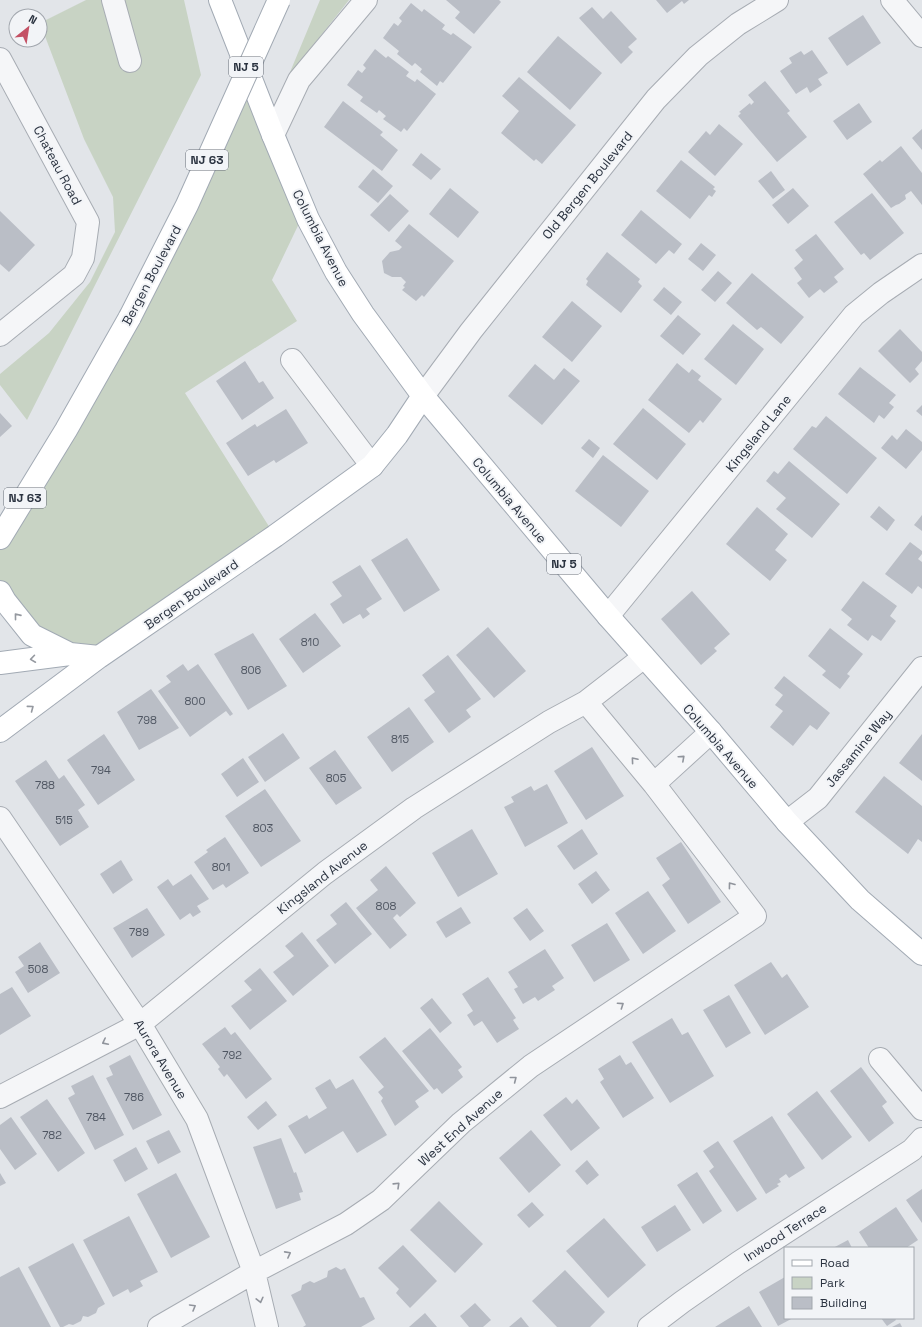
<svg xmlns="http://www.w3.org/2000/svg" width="922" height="1327" font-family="'Space Grotesk',sans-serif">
<rect width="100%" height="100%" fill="#e2e5e9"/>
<!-- green -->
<path fill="#c8d3c4" d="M86,0H184L201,75L27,420L0,385V374L49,333L90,282L115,232L113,197L84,139L40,23Z
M320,0H349L288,77Z
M247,69L305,211L272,280L297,321L185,393L275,536L99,657L70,654L0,592V538L66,430Z"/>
<!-- building -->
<path fill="#babec6" d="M446,0H499L501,2L474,34L455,18L460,12Z
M656,0H689L684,4L682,1L667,13Z
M411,3L422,12L424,9L445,25L442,29L451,35L453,33L472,47L443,83L440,81L437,86L420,72L422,69L415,63L412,66L397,54L399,51L383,38L394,23L398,26L402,21L399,18Z
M592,7L603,19L611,11L637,39L628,47L633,52L621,64L579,18Z
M863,15L881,43L847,66L828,38Z
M558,36L602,73L570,110L527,72Z
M375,49L386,58L388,56L409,72L406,76L415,82L417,79L436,94L407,131L404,128L401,132L383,119L386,116L379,110L377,113L360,101L363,97L347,85L358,70L362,73L366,68L363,65Z
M812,50L828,73L818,79L822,85L810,93L807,87L796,94L780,71L792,63L789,58L801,51L804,55Z
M519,77L576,125L542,164L536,159L534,161L501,133L519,111L502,96Z
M765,81L790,111L787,113L807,137L777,162L738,116L741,113L739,112L750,103L751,105L754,102L748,95Z
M343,101L383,132L380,135L398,150L382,171L324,127Z
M859,103L872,122L847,140L833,121Z
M719,124L743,144L715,176L688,152L706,131L710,135Z
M922,129V150L912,138Z
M901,146L922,173V205L911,191L905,195L906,199L899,204L896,205L891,208L863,174L880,160L882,162Z
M421,153L441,169L431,180L412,165Z
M681,160L715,187L713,189L716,191L712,197L709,195L690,219L656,191Z
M373,169L393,186L378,203L358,187Z
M771,171L785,190L773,199L758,181Z
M450,188L479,212L458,238L429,214Z
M793,188L809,206L788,224L772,205Z
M872,193L904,233L870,260L864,253L861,255L834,222Z
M390,194L409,211L389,232L370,215Z
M641,210L682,244L674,254L669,250L656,264L621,235Z
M0,211L35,245L9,272L0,264Z
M409,224L454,261L424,297L422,295L416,301L402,290L405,287L403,286L406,282L401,277H392L384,273L382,261L390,252L399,250L402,247L395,241Z
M816,234L844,269L834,277L838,282L824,293L820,289L809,298L797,283L802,279L794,268L803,260L795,250Z
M701,243L716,255L703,271L688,259Z
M607,252L640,279L638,282L642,286L621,313L586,285L588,281L586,279Z
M718,271L732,283L715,302L701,290Z
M752,273L804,317L781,344L761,327L757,330L726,303Z
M664,287L682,302L671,315L653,300Z
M572,301L602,326L572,362L542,337Z
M678,315L701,334L683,355L660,336Z
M733,324L764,349L736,385L704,359Z
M900,329L922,352V361L915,369L919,374L910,383L878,351Z
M245,361L259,383L263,381L274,398L242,420L216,381Z
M677,363L689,373L692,369L701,376L698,380L722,399L703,423L700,420L689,433L648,400Z
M535,364L554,380L564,368L580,381L542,425L508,396Z
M860,367L896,395L889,403L894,407L884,419L879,415L874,423L838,394Z
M922,405V416L916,411Z
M643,408L686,444L657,480L613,444Z
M286,409L308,443L276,463L274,460L248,476L226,443L255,424L257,427Z
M0,413L12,426L0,437Z
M826,416L877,458L847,494L793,449L812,426L816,428Z
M906,429L922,442V450L906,469L881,448L892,435L897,440Z
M589,439L600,448L593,458L581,448Z
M603,455L649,491L621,527L575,491Z
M789,461L840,504L812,538L776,509L786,498L766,481L774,471L778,474Z
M879,506L895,520L887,531L870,517Z
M757,507L788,534L775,550L787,560L770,581L726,544Z
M922,515V531L914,525Z
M407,538L440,590L404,612L371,560Z
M910,542L922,551V554L918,559L922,562V589L918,586L912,594L885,574Z
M360,565L382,599L366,609L370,614L363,619L360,614L343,624L330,604L342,596L332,582Z
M863,581L897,606L890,616L896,621L881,641L872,635L868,641L847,625L852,619L841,610Z
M692,591L730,634L714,648L717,651L701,665L661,619Z
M315,613L341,646L303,673L279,639Z
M488,627L526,671L494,698L456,655Z
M830,628L863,654L847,674L850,676L840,689L822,675L826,671L808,656Z
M253,633L287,686L248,710L214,654Z
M448,655L481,699L466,710L471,717L449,733L424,700L435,692L422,675Z
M183,664L188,671L198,664L233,714L230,716L226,711L190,737L158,691L171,682L166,676Z
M784,676L830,713L817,730L810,725L793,746L770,727L783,711L775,705L783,695L774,688Z
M151,689L179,728L139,750L117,712Z
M409,707L434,742L392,772L367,737Z
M283,733L300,758L265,782L248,757Z
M104,734L135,780L98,805L67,760Z
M922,734V781L899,763Z
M592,747L624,796L586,820L554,771Z
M335,750L362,788L336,805L309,768Z
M243,758L259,782L237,797L221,774Z
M46,760L59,779L64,775L85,805L78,810L89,827L60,846L15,781Z
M884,776L922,806V842L918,839L908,854L855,812Z
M547,784L568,823L525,847L504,807L514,802L511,797L531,786L534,791Z
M265,789L301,841L261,867L225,816Z
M472,829L498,874L458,897L432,853Z
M582,829L598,854L574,870L557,846Z
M225,837L249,873L226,888L223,884L213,890L194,862L208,852L206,850Z
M681,842L721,902L688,924L662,885L670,879L656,858Z
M121,860L133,880L113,894L100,874Z
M386,866L416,903L400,917L397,914L393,918L407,935L390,949L356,908L378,890L370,880Z
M596,871L610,890L592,904L578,884Z
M191,874L209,899L197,906L201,912L193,917L190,913L180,920L157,887L168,879L173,886Z
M648,891L676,931L643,954L615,913Z
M346,902L372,934L335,964L316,940L337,924L330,915Z
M461,907L471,923L446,938L436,922Z
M147,908L165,935L132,958L113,928Z
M527,908L544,931L530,941L513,918Z
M607,923L630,960L594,982L571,945Z
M302,932L329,966L293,996L273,972L294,956L285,946Z
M40,942L60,973L28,993L15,972L24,966L18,957Z
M545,949L564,978L552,986L555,990L538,1001L535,997L523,1004L514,989L518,987L508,972Z
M771,962L782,978L787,974L809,1007L765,1035L734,985Z
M260,968L287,1001L250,1030L231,1006L252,990L244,981Z
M488,977L516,1018L513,1020L519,1029L497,1043L482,1021L474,1026L467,1015L473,1011L462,994Z
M12,987L31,1016L0,1035V994Z
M729,995L751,1033L726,1048L703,1010Z
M432,998L452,1023L440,1033L420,1008Z
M672,1018L682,1035L688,1032L714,1076L670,1103L632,1042Z
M225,1027L231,1035L235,1032L272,1079L246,1099L227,1074L224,1077L218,1069L220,1067L202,1044Z
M430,1028L462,1067L458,1070L463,1077L442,1094L437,1088L434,1090L402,1051Z
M385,1037L429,1091L415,1101L419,1107L395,1126L381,1101L383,1098L378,1092L384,1087L359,1057Z
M130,1055L162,1115L133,1130L106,1078L113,1075L109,1066Z
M620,1055L626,1065L631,1062L654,1098L623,1118L600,1082L604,1079L598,1069Z
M861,1067L887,1102L882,1106L894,1123L869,1142L830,1091Z
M93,1075L124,1135L95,1150L68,1098L75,1094L71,1086Z
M330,1079L336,1089L353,1079L387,1135L357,1153L343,1131L305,1154L288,1126L307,1115L309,1119L327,1108L315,1088Z
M817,1091L852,1137L822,1160L787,1114Z
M566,1097L572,1104L577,1099L600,1128L571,1151L543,1115Z
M47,1099L85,1153L58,1172L20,1117Z
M266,1101L277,1115L258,1130L247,1117Z
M772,1116L805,1168L789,1178L786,1174L779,1179L781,1182L777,1184L779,1186L766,1194L733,1141Z
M11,1117L37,1154L15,1170L0,1149V1125Z
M169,1130L181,1152L158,1164L146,1141Z
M531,1130L561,1165L529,1193L499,1158Z
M281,1138L294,1173L296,1172L303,1192L299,1193L301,1200L276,1209L253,1147Z
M718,1141L757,1199L737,1212L709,1171L714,1167L703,1151Z
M136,1147L148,1169L125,1182L113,1160Z
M587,1160L599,1175L587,1185L575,1171Z
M697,1172L722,1211L703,1224L677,1185Z
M0,1173L6,1183L0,1186Z
M176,1173L210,1237L171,1258L137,1194Z
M922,1189V1223L906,1200Z
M439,1201L483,1244L455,1273L410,1230Z
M532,1202L544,1215L529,1228L517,1215Z
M675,1205L691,1230L657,1252L641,1227Z
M896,1207L918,1240L906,1248H869L859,1232Z
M129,1216L158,1272L140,1281L143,1286L130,1293L128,1289L113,1297L83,1240Z
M604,1218L646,1265L608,1298L566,1251Z
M848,1240L852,1248H833Z
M73,1243L105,1304L98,1308L96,1313L88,1317L83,1316L81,1321L73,1325L69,1324L63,1327H60L28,1267Z
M403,1245L437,1281L410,1308L396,1293L399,1289L378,1268Z
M19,1267L51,1327H0V1277Z
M336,1267L341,1270L345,1268L360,1298L364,1297L375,1319L361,1327H303L306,1325L291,1295L301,1290L302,1285L310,1281L314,1283L327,1277L328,1271Z
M565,1270L605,1312L590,1327H557L532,1301Z
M785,1277V1318H793L778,1326L759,1292Z
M475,1303L491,1320L483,1327H469L460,1316Z
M749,1306L762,1327H715Z
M425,1313L437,1327H409Z
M521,1317L529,1327H509Z
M881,1318H895L896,1320L887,1326Z
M900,1323L902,1327H892Z"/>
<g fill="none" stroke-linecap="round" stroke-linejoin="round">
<defs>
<path id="minor" d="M113,0L130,61
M892,0L922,36
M0,59L88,222L83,258L74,275L0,335
M273,135L299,80L366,0
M292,360L372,466
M423,396L471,331L656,99L698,56L738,24L777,0
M608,616L854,315L881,293L922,265
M654,784L711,732
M0,818L140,1024L197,1119L254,1272L267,1327
M787,822L818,798L922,668
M880,1059L922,1109
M0,1097L140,1024L325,873L414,808L549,722L586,702L644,657
M159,1327L254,1272L346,1224L381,1200L461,1123L531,1066L755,916L654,784L586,702
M649,1327L682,1302L738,1263L912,1150L922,1139"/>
<path id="major" d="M220,0L273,135L308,219L336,272L363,314L423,396L608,616L711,732L787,822L860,900L922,954
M0,538L66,430L130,317
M0,592L5,601L32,635L70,654
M0,663L70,654L99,657
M0,731L99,657L275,536L372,466L397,435L423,396"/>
</defs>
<!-- minor casing -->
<use href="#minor" stroke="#a7acb3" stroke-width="24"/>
<!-- major casing -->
<use href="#major" stroke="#a2aab4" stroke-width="24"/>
<!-- minor -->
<use href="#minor" stroke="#f5f6f8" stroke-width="22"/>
<!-- major -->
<use href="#major" stroke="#fff" stroke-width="22"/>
<defs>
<path id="major-bridge" d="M130,317L187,205L279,0"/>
</defs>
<!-- major-bridge casing -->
<use href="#major-bridge" stroke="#a2aab4" stroke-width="24" stroke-linecap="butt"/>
<!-- major-bridge -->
<use href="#major-bridge" stroke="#fff" stroke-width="22"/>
</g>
<!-- one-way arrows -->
<defs><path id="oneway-chevron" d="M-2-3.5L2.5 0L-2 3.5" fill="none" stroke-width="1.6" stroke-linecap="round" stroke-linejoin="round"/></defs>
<g stroke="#9599a0">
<use href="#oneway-chevron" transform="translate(17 616) rotate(-129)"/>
<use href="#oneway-chevron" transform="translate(33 659) rotate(172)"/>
<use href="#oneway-chevron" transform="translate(31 708) rotate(-37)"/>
</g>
<g stroke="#90949c">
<use href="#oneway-chevron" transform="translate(682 758) rotate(-42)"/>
<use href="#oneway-chevron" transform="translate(634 760) rotate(-130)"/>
<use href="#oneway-chevron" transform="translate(731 885) rotate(-127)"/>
<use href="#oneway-chevron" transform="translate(621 1005) rotate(-34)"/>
<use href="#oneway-chevron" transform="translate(105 1042) rotate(153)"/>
<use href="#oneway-chevron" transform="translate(514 1079) rotate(-38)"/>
<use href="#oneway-chevron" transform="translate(397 1185) rotate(-44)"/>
<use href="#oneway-chevron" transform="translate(288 1254) rotate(-28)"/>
<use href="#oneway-chevron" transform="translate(260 1300) rotate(76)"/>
<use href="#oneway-chevron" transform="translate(193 1307) rotate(-30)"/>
</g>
<g text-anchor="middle" stroke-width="4" stroke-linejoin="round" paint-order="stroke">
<!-- number labels -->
<g font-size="11" fill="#4f5662">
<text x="310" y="646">810</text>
<text x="251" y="674">806</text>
<text x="195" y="705">800</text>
<text x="147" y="724">798</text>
<text x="400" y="743">815</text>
<text x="101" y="774">794</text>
<text x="336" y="782">805</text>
<text x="45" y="789">788</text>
<text x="64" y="824">515</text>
<text x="263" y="832">803</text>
<text x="221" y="871">801</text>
<text x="386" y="910">808</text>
<text x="139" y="936">789</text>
<text x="38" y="973">508</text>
<text x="232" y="1059">792</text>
<text x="134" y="1101">786</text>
<text x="96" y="1121">784</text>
<text x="52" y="1139">782</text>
</g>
<!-- shield labels -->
<g fill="#f2f4f7" stroke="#676d77" stroke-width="1">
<rect x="229" y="57" width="34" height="20" rx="3"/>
<rect x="186" y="150" width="42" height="20" rx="3"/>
<rect x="4" y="488" width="42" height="20" rx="3"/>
<rect x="547" y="554" width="34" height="20" rx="3"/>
</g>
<g font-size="12" font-weight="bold" fill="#2b3340">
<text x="246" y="71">NJ 5</text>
<text x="207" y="164">NJ 63</text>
<text x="25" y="502">NJ 63</text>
<text x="564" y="568">NJ 5</text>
</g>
<!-- street labels -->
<g font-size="13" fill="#2b3340" stroke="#f2f4f7">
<text transform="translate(58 165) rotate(62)" y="5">Chateau Road</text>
<text transform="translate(587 185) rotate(-51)" y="5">Old Bergen Boulevard</text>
<text transform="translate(321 238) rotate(63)" y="5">Columbia Avenue</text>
<text transform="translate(151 275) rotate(-62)" y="5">Bergen Boulevard</text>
<text transform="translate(758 433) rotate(-51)" y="5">Kingsland Lane</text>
<text transform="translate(510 500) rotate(50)" y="5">Columbia Avenue</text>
<text transform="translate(191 594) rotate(-35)" y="5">Bergen Boulevard</text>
<text transform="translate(721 746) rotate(49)" y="5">Columbia Avenue</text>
<text transform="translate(858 748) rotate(-51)" y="5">Jassamine Way</text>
<text transform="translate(322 877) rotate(-38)" y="5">Kingsland Avenue</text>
<text transform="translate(161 1059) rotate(59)" y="5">Aurora Avenue</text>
<text transform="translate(460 1127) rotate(-42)" y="5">West End Avenue</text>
<text transform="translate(785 1232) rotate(-33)" y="5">Inwood Terrace</text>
</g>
</g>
<!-- legend -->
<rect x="784" y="1247" width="130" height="72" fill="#f2f4f7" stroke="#a2a7ae"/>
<rect x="792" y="1260" width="20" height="6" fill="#ffffff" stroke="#a2a7ae"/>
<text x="820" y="1267" font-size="12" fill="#2b3340">Road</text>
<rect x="792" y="1277" width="20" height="12" fill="#c8d3c4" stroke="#a2a7ae"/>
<text x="820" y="1287" font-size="12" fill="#2b3340">Park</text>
<rect x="792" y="1297" width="20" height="12" fill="#babec6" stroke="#a2a7ae"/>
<text x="820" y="1307" font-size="12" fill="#2b3340">Building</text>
<!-- north arrow -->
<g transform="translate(28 28) rotate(30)"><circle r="19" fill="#f2f4f7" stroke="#a2a7ae"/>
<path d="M0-3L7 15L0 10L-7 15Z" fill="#c45165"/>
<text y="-6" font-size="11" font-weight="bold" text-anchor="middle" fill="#2b3340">N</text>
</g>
</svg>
